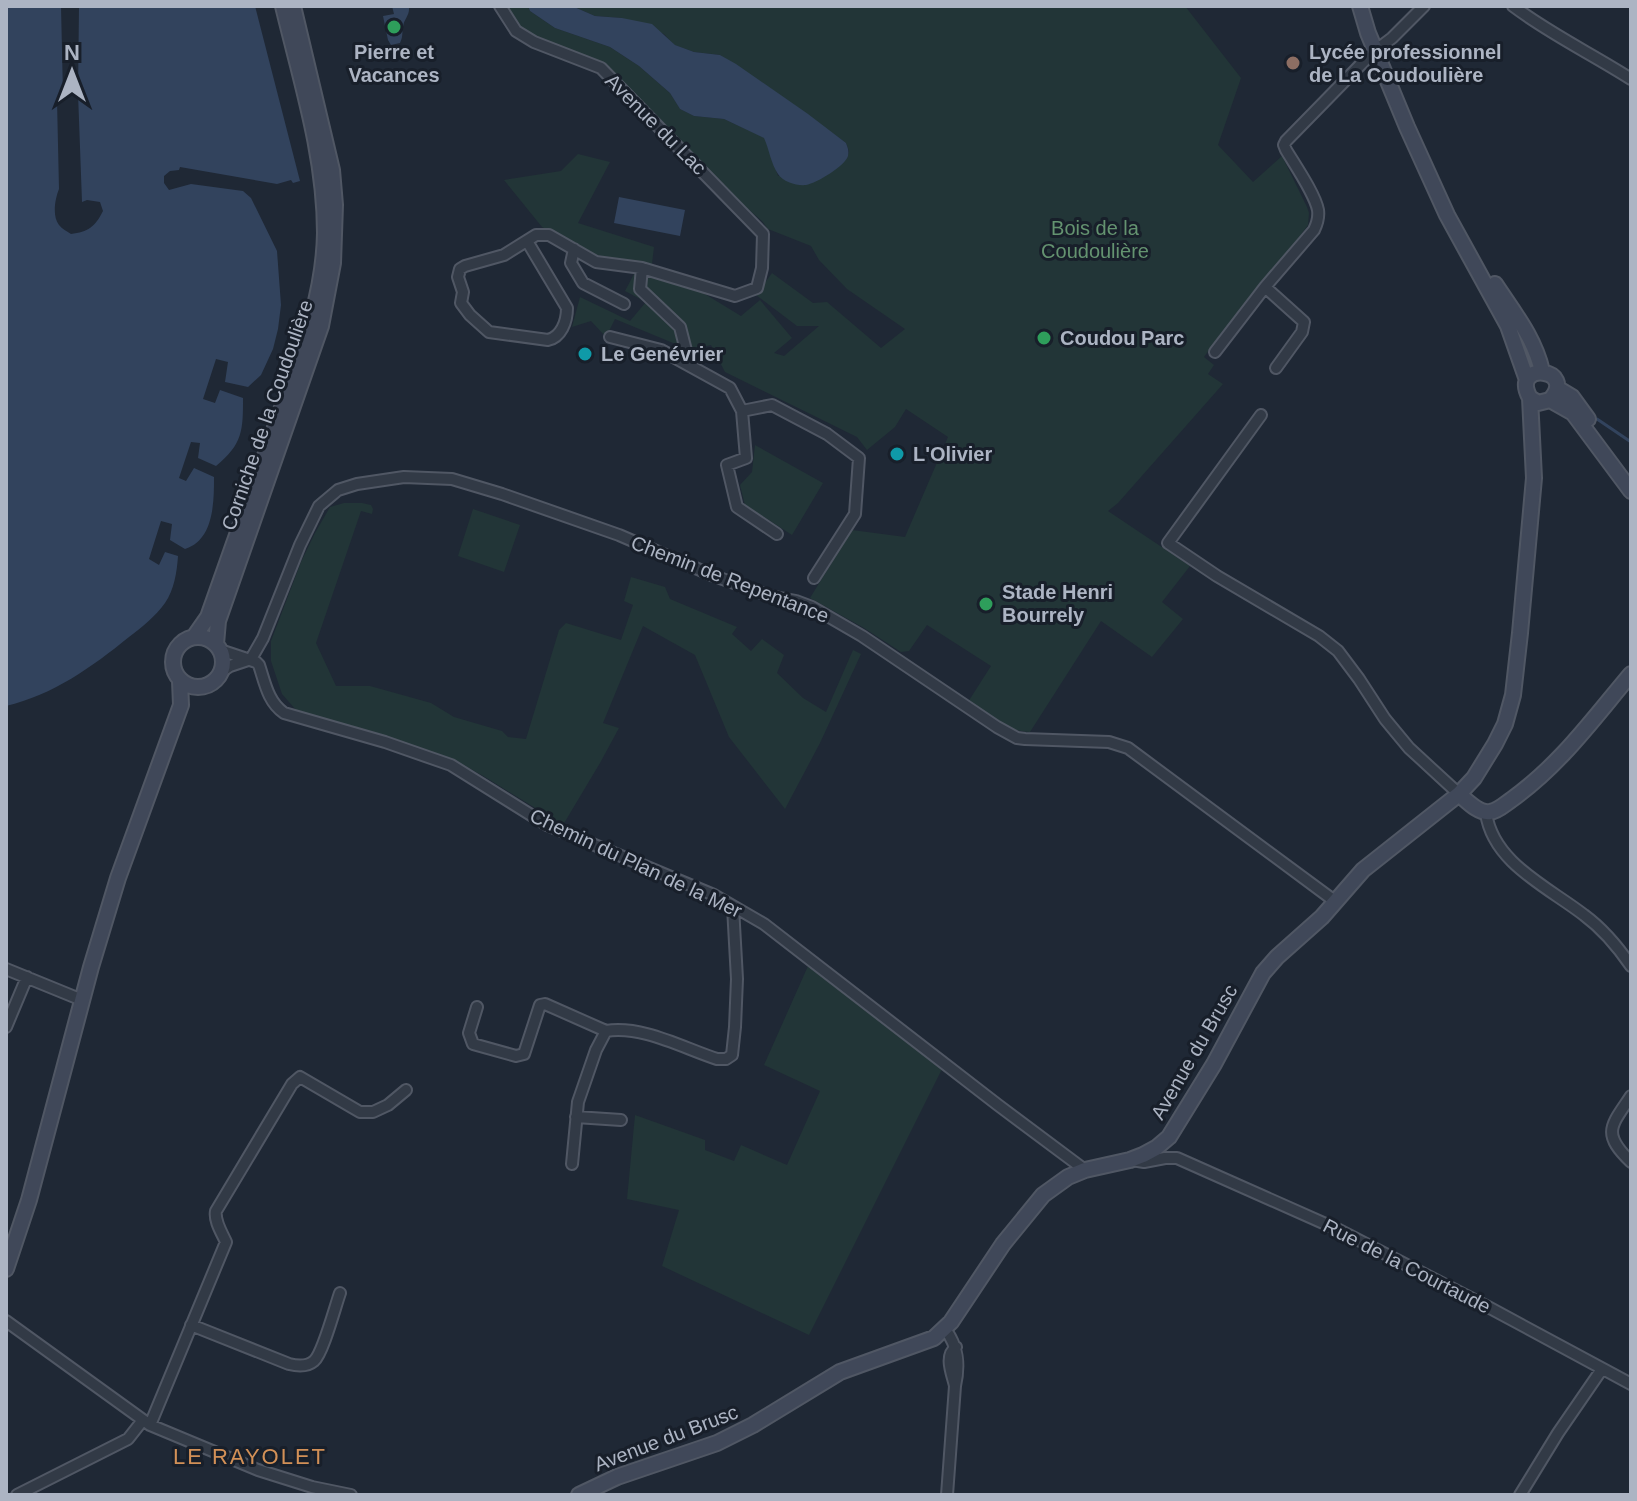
<svg xmlns="http://www.w3.org/2000/svg" width="1637" height="1501" font-family="Arial,sans-serif">
<rect width="100%" height="100%" fill="#1f2835"/>
<!-- green -->
<path fill="#223537" d="M506,6H528L530,11L555,28L610,47L639,66L670,93L680,109L694,116L724,119L765,138L778,176L847,158L849,151L846,143L720,55L694,52L674,45L664,34L622,18L595,16L572,6H1185L1241,78L1218,145L1253,182L1282,156L1307,207L1309,213L1308,225L1267,281L1222,332L1204,357L1214,365L1208,374L1223,384L1118,503L1108,511L1190,566L1162,602L1183,619L1152,657L1101,621L1030,732C1007,732 987,714 968,702L991,666L927,625L909,651L901,652L864,628L810,598L852,530L905,537L948,437L906,409L895,427L867,450L857,437L725,372L711,345L690,350L615,319L606,337L591,321L572,327L580,297L630,321L646,302L625,291L634,274L695,288L741,316L760,300L792,338L774,353L784,356L819,326H797L756,295L772,273L813,303L827,302L881,348L905,329L847,289L819,260L811,246L768,229L762,221L727,191L600,64L538,40L519,28Z
M578,154L610,162L578,223L654,247L652,264L597,255L542,227L504,180L561,171Z
M755,445L823,483L792,535L745,505L740,485L752,472Z
M344,503H362L371,505L373,509L372,514L361,511L316,643L336,686H370L431,703L454,717L502,731L508,737L526,739L559,630L566,623L621,640L633,605L624,601L631,577L665,587L670,599L737,627L732,634L751,651L762,639L784,655L777,673L803,698L826,712L853,650L861,654L820,743L785,809L729,737L695,655L643,626L603,723L619,728L600,763L563,825L485,777L458,762L405,744L312,717L296,710L282,694L271,661V641L301,562L315,533L330,507Z
M473,509L520,525L504,572L458,556Z
M808,966L942,1069L809,1335L662,1266L679,1210L627,1199L635,1115L705,1140V1150L734,1161L741,1145L787,1165L820,1091L764,1065Z"/>
<!-- water -->
<path fill="#32435d" d="M6,6H61L63,95L57,100L59,189C55,199 52,216 59,225C62,229 67,231 71,234C88,232 95,227 103,211L100,202L87,200L82,202L78,93L79,6H255L300,181L293,183L291,180L277,184L180,167L179,170L170,171L164,176V183L169,190L191,184L243,191L251,198L277,251L281,305L278,329L273,349L261,375L248,387L225,382L228,362L216,359L203,399L215,403L220,390L243,398C243,430 243,444 216,466L198,458L200,443L191,442L179,478L186,481L194,468L214,477C214,502 214,540 185,549L170,540L172,524L161,521L149,559L159,565L165,552L178,556C177,572 174,590 165,603C156,616 141,628 129,637C92,667 53,695 6,706Z
M392,6H409C410,16 404,18 403,27C402,33 403,37 400,43L391,45L388,40L383,16L394,14Z
M528,6H572L595,16L622,18L652,24L675,45L694,52L720,55L736,64L808,114L846,143C848,149 849,150 848,156C845,166 817,183 806,185C797,186 783,182 778,174C771,164 769,149 764,138L724,119L694,116L680,109L670,93L639,66L610,47L555,28L530,11Z
M619,197L685,210L680,236L614,223Z"/>
<g fill="none" stroke-linecap="round" stroke-linejoin="round">
<!-- stream -->
<path stroke="#32435d" stroke-width="3" d="M1597,419L1631,442"/>
<defs>
<path id="street" d="M500,6L516,31L534,42L601,68L763,234L762,268L757,288L735,296L642,268L596,262L549,235H536L504,255L465,266L460,269L458,277L463,292L461,303L470,315L489,332L548,340C561,337 567,322 567,308L527,241
M1513,6C1550,34 1592,54 1631,79
M574,249L571,263L583,283L624,304
M642,268L640,289L680,327L690,366
M1265,287L1304,322L1302,332L1276,368
M610,337L661,350L730,388L742,411L746,458L727,465L737,507L777,534
M1215,352L1265,287L1314,230C1317,224 1319,217 1318,210C1315,194 1295,165 1286,150L1284,145L1286,141L1372,53L1392,38L1424,6
M742,411L772,405L827,434L859,458L855,514L814,578
M1261,415L1168,543L1217,576L1319,636L1338,651L1359,679L1385,719L1409,748L1459,794
M220,650L256,662L259,665C265,683 268,702 284,713L385,742L451,765L547,825L714,895L764,924L998,1105L1085,1170
M251,659L263,638L300,545L319,506L338,490L357,484L404,477L452,479L502,494L619,535L714,576L770,596L796,601L812,607L862,636L997,727L1017,738L1025,739L1109,742L1128,748L1336,902
M221,672L230,666L248,660
M1486,813C1493,863 1548,887 1584,915C1603,929 1618,947 1631,966
M6,969L82,1000
M477,1007L469,1033L473,1044L516,1056L524,1054L540,1005L545,1004L606,1031
M6,1027L27,977
M1631,1096C1611,1126 1601,1133 1631,1162
M576,1117L621,1120
M1132,1160L1144,1162L1165,1158H1177L1339,1230L1490,1308L1631,1384
M572,1164L578,1102L596,1050L606,1031C642,1025 683,1048 717,1059H726L732,1055L735,1027L737,979L733,907
M6,1321L150,1425L258,1470L312,1487L351,1495
M191,1325L289,1364C297,1366 307,1367 314,1361C323,1353 335,1307 340,1293
M945,1329C958,1346 960,1364 955,1386C952,1373 944,1356 956,1347
M150,1425L226,1242C222,1233 214,1221 216,1211L292,1084L300,1077L360,1112H373L388,1105L406,1090
M17,1495L128,1439L143,1420
M947,1495L955,1386
M1520,1495L1558,1433L1602,1369"/>
<path id="secondary" d="M1360,6L1368,33L1407,127L1447,215L1508,326L1527,380
M1495,284C1514,313 1534,337 1542,371
M1557,388L1572,397L1588,419
M1550,400L1573,413L1631,491
M173 662a25 25 0 1 1 50 0a25 25 0 1 1-50 0Z
M194,637L208,617C231,552 254,487 277,422C298,361 324,299 325,233C325,155 301,81 283,6
M216,644L218,621L321,326L333,263L335,205L332,170L293,6
M1459,794C1467,801 1479,814 1490,812C1498,811 1505,804 1511,800C1561,764 1592,720 1631,674
M6,1269L29,1200L91,967L118,878L181,705L180,681
M579,1495L617,1477L717,1443L753,1425L840,1372L934,1338L951,1322L1003,1244L1043,1195L1068,1177L1085,1170L1130,1160L1143,1155L1156,1148L1169,1137L1214,1064L1263,973L1277,957L1322,917L1363,870L1459,794L1474,778L1495,744L1505,724L1513,695L1520,633L1534,478L1530,398C1509,360 1579,368 1550,400L1538,403L1530,398"/>
</defs>
<!-- street casing -->
<use href="#street" stroke="#505764" stroke-width="14"/>
<!-- secondary casing -->
<use href="#secondary" stroke="#505764" stroke-width="18"/>
<!-- street -->
<use href="#street" stroke="#323a46" stroke-width="10"/>
<!-- secondary -->
<use href="#secondary" stroke="#404859" stroke-width="14"/>
</g>
<!-- markers -->
<g fill="#2e9e5b" stroke="#181f2a" stroke-width="3">
<circle cx="394" cy="27" r="8"/>
<circle cx="1044" cy="338" r="8"/>
<circle cx="986" cy="604" r="8"/>
</g>
<circle fill="#8d6e63" stroke="#181f2a" stroke-width="3" cx="1293" cy="63" r="8"/>
<g fill="#0f9aa8" stroke="#181f2a" stroke-width="3">
<circle cx="585" cy="354" r="8"/>
<circle cx="897" cy="454" r="8"/>
</g>
<g text-anchor="middle" stroke-width="6" stroke-linejoin="round" paint-order="stroke">
<!-- poi labels -->
<g font-size="20" font-weight="bold" fill="#acb4c3" stroke="#181f2a" text-anchor="start">
<text x="394" y="59" text-anchor="middle">Pierre et<tspan x="394" dy="23">Vacances</tspan></text>
<text x="1309" y="59">Lycée professionnel<tspan x="1309" dy="23">de La Coudoulière</tspan></text>
<text x="1060" y="345">Coudou Parc</text>
<text x="601" y="361">Le Genévrier</text>
<text x="913" y="461">L'Olivier</text>
<text x="1002" y="599">Stade Henri<tspan x="1002" dy="23">Bourrely</tspan></text>
</g>
<!-- street labels -->
<g font-size="20" fill="#acb4c3" stroke="#181f2a">
<text transform="translate(656 124) rotate(45)" y="7">Avenue du Lac</text>
<text transform="translate(267 415) rotate(-71)" y="7">Corniche de la Coudoulière</text>
<text transform="translate(730 579) rotate(21)" y="7">Chemin de Repentance</text>
<text transform="translate(636 863) rotate(25)" y="7">Chemin du Plan de la Mer</text>
<text transform="translate(1194 1052) rotate(-60)" y="7">Avenue du Brusc</text>
<text transform="translate(1407 1266) rotate(27)" y="7">Rue de la Courtaude</text>
<text transform="translate(666 1438) rotate(-21)" y="7">Avenue du Brusc</text>
</g>
<!-- park labels -->
<g font-size="20" fill="#649370" stroke="#181f2a">
<text x="1095" y="235">Bois de la<tspan x="1095" dy="23">Coudoulière</tspan></text>
</g>
<!-- neighbourhood labels -->
<g font-size="22" letter-spacing="2" fill="#d29057" stroke="#181f2a">
<text x="250" y="1464">LE RAYOLET</text>
</g>
</g>
<!-- border -->
<rect width="1637" height="1501" fill="none" stroke="#acb4c3" stroke-width="16"/>
<!-- north arrow -->
<g transform="translate(72 72)" stroke="#181f2a" stroke-width="6" paint-order="stroke">
<path d="M0-6L14 30L0 20L-14 30Z" fill="#acb4c3"/>
<text y="-12" font-size="22" font-weight="bold" text-anchor="middle" fill="#acb4c3">N</text>
</g>
</svg>
